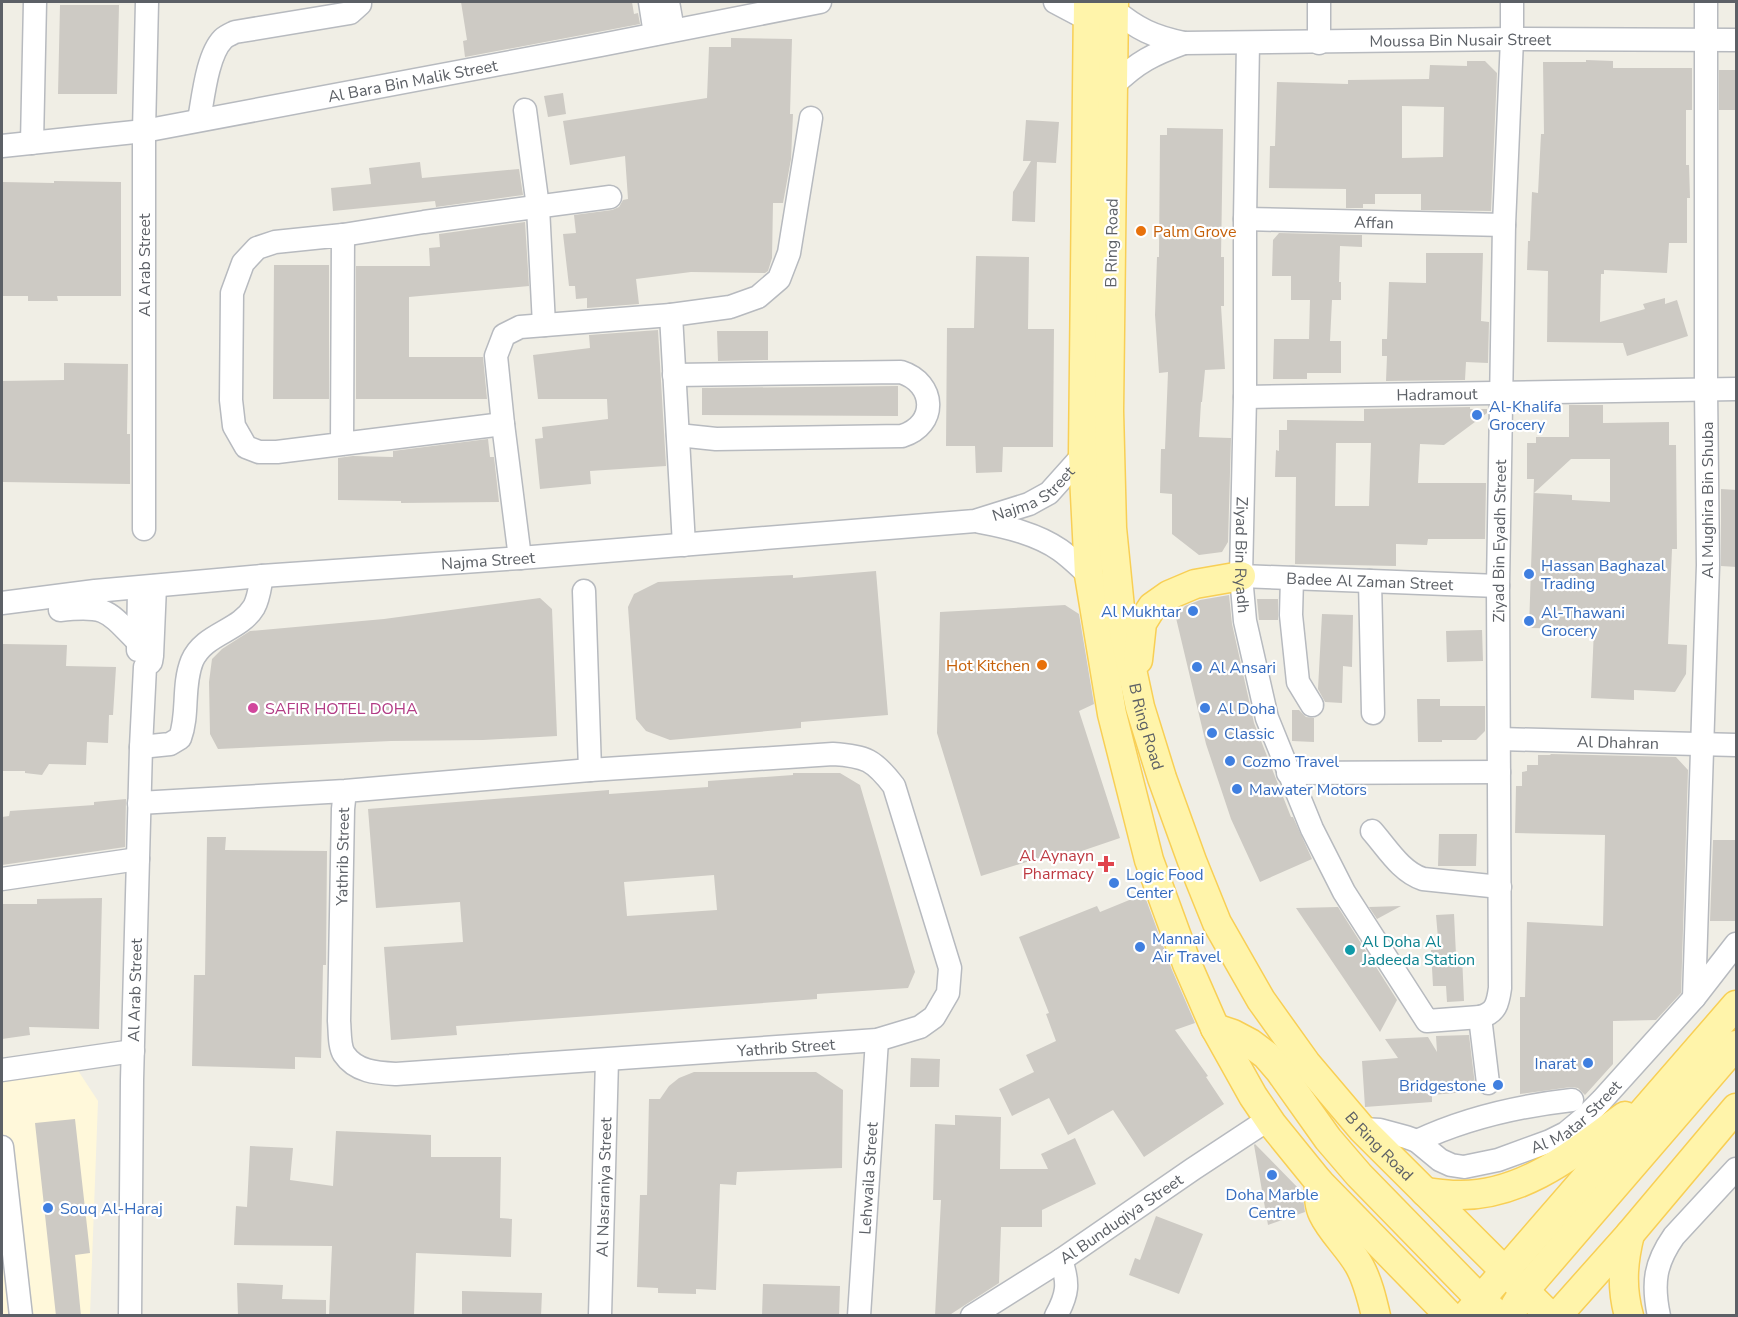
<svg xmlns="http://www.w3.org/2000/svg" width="1738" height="1317" font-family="'Nunito Sans',sans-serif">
<rect width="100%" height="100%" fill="#f0eee5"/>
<!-- commercial -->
<path fill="#fff8da" d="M77,1069L98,1101L90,1315H2V1080Z"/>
<!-- building -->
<path fill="#cdcac4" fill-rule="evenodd" d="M461,2H632L634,14L638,13L640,24L465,57L463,41L467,40Z
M60,5H119L117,94H58Z
M731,38L792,39L790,114H793L791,159L783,203H773L772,258L768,271L765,273L691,272L636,279L639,304L587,308V298L576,299L575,286H569L563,234L576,233L574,215L612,210L619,207L623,200L628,199L625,156L570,165L563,121L707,98L709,47H731Z
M1586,60L1613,61V68H1692V110H1686V165H1689L1690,198H1687V243H1669L1667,273L1604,270V274H1601L1600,322L1645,309L1643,304L1665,298V304L1677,300L1688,336L1627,356L1623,343L1547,342L1548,271L1527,270L1528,241H1530L1532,192L1538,193L1541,134H1544L1543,62H1586Z
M1467,61H1485L1497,73L1491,211L1421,210V194H1375V204H1363V208H1346V189L1269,188L1270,146H1275L1277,82L1348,84V80L1429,79L1430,65L1467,66ZM1402,106L1444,107L1443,157L1402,158Z
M1719,70H1737V110H1719Z
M563,93L566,114L548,117L544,96Z
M1026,120L1059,122L1056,163L1037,162L1035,222L1012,221L1013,192L1031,161H1023Z
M1167,128L1223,129L1221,257H1224V306H1221L1225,369L1205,370L1202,402H1201L1199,437L1231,438L1228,542L1222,552L1199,555L1172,534V494L1160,493L1161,449H1165L1168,372L1159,373L1155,315L1157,257H1159L1160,135H1167Z
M420,162L422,178L519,169L523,195L436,207L435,201L333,211L331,188L371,184L369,168Z
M54,181L121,182V296H57L58,301H28V296H2V182L54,183Z
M525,222L529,286L409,297V357H483L487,399H356V266H430L429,248L440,247L439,234Z
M1279,233L1362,235V247L1340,246L1339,282H1341V300H1332L1330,341H1341V373H1307V379H1273L1274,339H1309L1310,300H1291V276H1272L1273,240Z
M1426,253H1483L1481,321L1489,322L1488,363L1466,362L1465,380L1386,381L1387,356H1382V339H1387L1389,282L1426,283Z
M976,256L1029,257L1028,329H1054L1053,447H1003L1002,472L976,473L975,446H946L947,328H974Z
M274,265H329V399H273Z
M658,330L666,466L590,471L591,484L540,489L535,439L543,438L542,427L608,419L607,399H538L533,355L590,348L589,335Z
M717,331H768V360L718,361Z
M64,363L128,364L127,434H130V484L2,482V381L64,380Z
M898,386V416L702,415V388Z
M1569,405H1603V423L1669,422V445H1676L1677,549H1672L1668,644L1687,645L1686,674L1675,692L1634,690V700L1591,698L1594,629L1529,628L1534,479H1527V443H1536V437H1569ZM1571,459H1610V502L1572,500V495L1534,493Z
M1470,407V409H1487V413L1444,445L1420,444L1418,483H1486L1485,539H1428L1427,545L1396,544V566L1295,564L1296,477H1275L1276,450L1279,451V430H1287V420L1364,421V409ZM1336,443H1371L1369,506H1335Z
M488,439L490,457H494L499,502L401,503V501L338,500V458L353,456L393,457V451Z
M1721,489L1737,490V567L1721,566Z
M876,571L888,715L801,722V728L670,740L646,731L636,719L628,607L634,594L658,582L793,575V578Z
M1229,595L1232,624L1254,723L1291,817H1293L1312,859L1260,882L1231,819L1206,744L1176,618L1185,606L1200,600Z
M540,598L552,609L557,736L483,740L391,741L218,749L210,734L209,682L212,659L222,649L250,631L384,619Z
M1257,599H1278V620H1259Z
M1065,605L1079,614L1094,704L1079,711L1120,838L1064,857L1062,851L981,876L937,733L940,612Z
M1322,614L1353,615L1352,667L1343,666L1342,703L1325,702L1318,689Z
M1482,630L1483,661L1447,662L1446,631Z
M2,644L67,645L66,666L116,667L113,715H109L108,743L87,742L86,765L49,764L42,775L25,773V771H2Z
M1417,699H1440V706H1485V731L1476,740H1442V742H1418Z
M1292,710H1299L1306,717L1314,718V742L1292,741Z
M1551,754L1676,757L1688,770L1681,993L1656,1020L1613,1021V1064L1585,1095L1578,1088L1571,1087L1520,1094V997H1525L1527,922L1603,926L1605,835L1515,833L1516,786H1522V772L1527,771V765H1538V755H1550Z
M793,773H840L860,785L915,972L908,988L817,994V999L456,1026L457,1035L391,1040L384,947L463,942L460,902L376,908L368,809L609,790V794L708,787V781L793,775ZM714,875L717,910L627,916L624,882Z
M126,799L125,847L2,865V817L9,816L10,811L94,805V802Z
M1439,834H1477L1476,866H1438Z
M207,837H226L225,850L327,851L326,965H323L321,1058L295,1057V1069L192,1066L194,975H205Z
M1713,840H1737V921H1710Z
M1144,894L1172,970L1195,1023L1175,1030L1208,1076L1206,1077L1224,1104L1144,1157L1113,1110L1068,1135L1049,1098L1012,1116L999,1089L1034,1072L1026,1055L1056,1041L1046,1014L1049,1013L1019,937L1097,906L1100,912Z
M102,898L99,1029L29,1027L30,1035L2,1039V904H37V899Z
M1401,906L1377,919L1369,907Z
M1338,907L1397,1000L1380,1032L1296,908Z
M1454,914L1456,955H1462L1464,1001L1447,1002L1446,986H1433L1431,950H1439L1436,915Z
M1469,1035L1475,1085L1478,1091L1432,1095V1102L1365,1107L1362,1061L1398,1058L1385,1039L1428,1037L1437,1052L1436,1036Z
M911,1058L940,1059L939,1087H910Z
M694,1072H816L843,1090L842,1168L737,1172L736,1185L720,1184L716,1290L696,1289V1294L658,1293V1288L637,1287L640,1195H647L649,1099H660L669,1086L679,1078Z
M955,1115L1001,1117L1000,1169H1048L1041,1154L1075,1138L1096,1184L1042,1210V1227H1001L999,1283L948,1316H935L941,1200H933L935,1124L955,1125Z
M75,1119L90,1253L75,1255L81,1316H56L35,1123Z
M336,1131L431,1135V1157H501L500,1218L512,1219L511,1257L416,1253L414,1316H329L332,1246L234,1245L236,1206L247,1207L250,1146L293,1148L290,1180L333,1186Z
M1255,1144L1302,1192L1305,1212L1268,1225L1254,1145Z
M1156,1216L1203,1234L1179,1294L1129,1275L1135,1258L1140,1260Z
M237,1283L283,1285L282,1299L326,1300V1316H238Z
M763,1284L840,1286L839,1316H762Z
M462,1291L542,1293L541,1316H462Z"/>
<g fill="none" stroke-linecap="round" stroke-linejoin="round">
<defs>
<g id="minor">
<path d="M650,2L655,34"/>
<path d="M668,2L673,30"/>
<path d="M1055,2L1089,20"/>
<path id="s1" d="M1113,9C1137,29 1154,37 1184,43L1512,39L1736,40"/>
<path id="s2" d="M1248,43L1245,219V397L1241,576L1245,621L1267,718L1312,829L1344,892L1427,1021L1480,1017C1496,1013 1498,1003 1500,988L1498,586L1504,225L1512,39V2"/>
<path d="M1319,43V2"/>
<path d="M1114,85C1137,62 1154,54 1184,43"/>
<path d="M525,110L538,207L544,325"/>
<path d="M199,120C203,99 207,55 223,39C226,36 231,34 235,32L350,13L360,4V2"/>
<path d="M32,143L35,2"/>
<path id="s3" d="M2,146L144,131L601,45L820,2"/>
<path id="s4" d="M1245,219L1504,225"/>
<path d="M343,235L424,222L610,197"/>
<path d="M674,375L901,372C936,383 938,425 902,436L716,439L678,435"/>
<path id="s5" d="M1245,397L1736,389"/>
<path d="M342,444L343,235L275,242L257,248L243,263L232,293L231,400L234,426L246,447L259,452H277L503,424"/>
<path d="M980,522C1007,527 1037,534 1060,550C1070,557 1080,567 1089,575"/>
<path d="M144,529V131L147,2"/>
<path d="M684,545L671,315L730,307L758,297L779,279L789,253L811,118"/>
<path d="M520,558L503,424L496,356L504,335L520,327L671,315"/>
<path id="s6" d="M1241,576L1498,586"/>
<path d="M1292,578L1291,615L1298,682L1312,705"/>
<path d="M1370,581L1373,713"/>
<path d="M584,591L590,770"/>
<path id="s7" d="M2,603L95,591L262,576L520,558L975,521L1029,504L1049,493L1083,455"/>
<path d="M60,610C106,605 107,610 138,642"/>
<path d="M138,650L139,588"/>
<path id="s8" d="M1500,739L1736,745"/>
<path d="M141,747L170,744L180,738C189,714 182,686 192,661C204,633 239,632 254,607C259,598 260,586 262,576"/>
<path d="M1288,773L1499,772"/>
<path id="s9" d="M139,803L345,791L590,770L833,754C866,756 874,760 894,786L950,968L948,993L934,1017L920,1027L877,1040L396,1074C377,1073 356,1072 344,1054C339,1046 340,1031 339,1021L343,809L345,791"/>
<path d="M1372,831C1387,848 1401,872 1423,879L1500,887"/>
<path d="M2,879L138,859"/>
<path d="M1694,998L1708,565L1706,389V2"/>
<path d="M1480,1017L1488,1083"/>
<path d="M2,1070L133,1051"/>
<path id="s10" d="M1362,1129L1380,1130L1406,1137L1417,1141L1440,1160L1451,1165L1464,1167L1498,1160L1550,1141L1566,1133L1584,1118L1602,1100L1694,998L1736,944"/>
<path d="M1417,1141C1466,1118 1519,1106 1572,1100"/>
<path d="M2,1147L21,1316"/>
<path id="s11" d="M130,1316L132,1080L141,747L145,667L151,662L152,656L155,586"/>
<path id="s12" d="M600,1316L607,1060"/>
<path id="s13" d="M859,1316L877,1040"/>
<path id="s14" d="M972,1316L1061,1260L1193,1169L1269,1119"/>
<path d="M1056,1316C1068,1294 1069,1283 1061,1260"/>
<path d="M1659,1316C1652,1283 1655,1263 1674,1236L1736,1169"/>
</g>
<g id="major">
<path d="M1088,2L1083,455L1089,575L1112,714L1149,860L1187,964L1215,1028L1253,1096L1272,1124L1319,1182L1450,1316"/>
<path id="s15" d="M1114,2L1109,411L1112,528L1121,618L1140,707L1162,778L1192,861L1217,923L1261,1000L1306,1063L1362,1129L1550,1316"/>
<path d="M1138,660L1142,623L1152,607L1169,595L1195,584L1241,576"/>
<path d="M1215,1028L1233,1034L1250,1043L1266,1055L1279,1070L1328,1139L1359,1175L1481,1300L1499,1316"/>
<path d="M1319,1182C1319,1193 1318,1204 1323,1214C1332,1233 1350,1248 1360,1267C1368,1282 1372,1299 1376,1316"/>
<path d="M1425,1192C1435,1193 1446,1195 1457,1195C1522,1197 1576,1152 1625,1116"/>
<path d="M1515,1306L1525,1290L1736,1045"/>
<path d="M1466,1316L1736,1005"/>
<path d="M1557,1316L1630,1234L1736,1108"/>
<path d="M1629,1316C1621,1287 1623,1262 1630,1234"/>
</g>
</defs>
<!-- minor casing -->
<use href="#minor" stroke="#b7babf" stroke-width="25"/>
<!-- major casing -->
<use href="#major" stroke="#f8cf55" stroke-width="31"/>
<!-- minor -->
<use href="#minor" stroke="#fff" stroke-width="22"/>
<!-- major -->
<use href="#major" stroke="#fff4aa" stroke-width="28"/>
</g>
<!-- markers -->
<g fill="#e8710a" stroke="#fff" stroke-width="2">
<circle cx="1141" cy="231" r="6"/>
<circle cx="1042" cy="665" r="6"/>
</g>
<g fill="#3f7fe0" stroke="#fff" stroke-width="2">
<circle cx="1477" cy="415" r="6"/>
<circle cx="1529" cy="574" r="6"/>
<circle cx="1193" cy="611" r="6"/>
<circle cx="1529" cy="621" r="6"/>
<circle cx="1197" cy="667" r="6"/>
<circle cx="1205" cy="708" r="6"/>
<circle cx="1212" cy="733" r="6"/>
<circle cx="1230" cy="761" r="6"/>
<circle cx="1237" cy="789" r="6"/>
<circle cx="1114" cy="883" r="6"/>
<circle cx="1140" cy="947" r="6"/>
<circle cx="1588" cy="1063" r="6"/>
<circle cx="1498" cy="1085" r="6"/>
<circle cx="1272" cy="1175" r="6"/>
<circle cx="48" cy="1208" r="6"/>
</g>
<circle fill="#d1479c" stroke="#fff" stroke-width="2" cx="253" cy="708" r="6"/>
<path fill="#e0444e" stroke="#fff" stroke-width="2" d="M1103 855h6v6h6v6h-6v6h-6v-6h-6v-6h6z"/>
<circle fill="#0f9aa8" stroke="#fff" stroke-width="2" cx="1350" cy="950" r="6"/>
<g text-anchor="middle" stroke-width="4.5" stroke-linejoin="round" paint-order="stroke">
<!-- street labels -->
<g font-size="16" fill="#5c6066" stroke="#fff">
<text dy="6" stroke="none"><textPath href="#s1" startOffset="356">Moussa Bin Nusair Street</textPath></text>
<text dy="6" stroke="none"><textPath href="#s3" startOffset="416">Al Bara Bin Malik Street</textPath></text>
<text dy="6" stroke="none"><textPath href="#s4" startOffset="129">Affan</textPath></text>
<text transform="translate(1111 243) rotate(-89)" y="6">B Ring Road</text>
<text transform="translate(144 265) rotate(-90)" y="6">Al Arab Street</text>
<text dy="6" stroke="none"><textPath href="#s5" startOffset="192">Hadramout</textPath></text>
<text dy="6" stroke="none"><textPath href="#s7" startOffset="1042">Najma Street</textPath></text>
<text transform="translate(1707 500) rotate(-90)" y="6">Al Mughira Bin Shuba</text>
<text dy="6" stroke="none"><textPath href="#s2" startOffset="1560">Ziyad Bin Eyadh Street</textPath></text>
<text dy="6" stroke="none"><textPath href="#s2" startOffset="512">Ziyad Bin Ryadh</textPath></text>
<text dy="6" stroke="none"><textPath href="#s7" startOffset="488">Najma Street</textPath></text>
<text dy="6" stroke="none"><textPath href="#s6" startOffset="129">Badee Al Zaman Street</textPath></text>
<text dy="6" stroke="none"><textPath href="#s15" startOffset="728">B Ring Road</textPath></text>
<text dy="6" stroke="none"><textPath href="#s8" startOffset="118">Al Dhahran</textPath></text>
<text dy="6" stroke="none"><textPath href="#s9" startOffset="1812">Yathrib Street</textPath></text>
<text dy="6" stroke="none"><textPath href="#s11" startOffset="326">Al Arab Street</textPath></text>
<text transform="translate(786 1047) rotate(-4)" y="6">Yathrib Street</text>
<text dy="6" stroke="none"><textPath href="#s10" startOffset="237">Al Matar Street</textPath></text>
<text dy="6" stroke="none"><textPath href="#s15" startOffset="1214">B Ring Road</textPath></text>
<text dy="6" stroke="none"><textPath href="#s13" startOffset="138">Lehwaila Street</textPath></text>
<text dy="6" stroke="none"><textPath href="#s12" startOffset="129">Al Nasraniya Street</textPath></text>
<text dy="6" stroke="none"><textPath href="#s14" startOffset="178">Al Bunduqiya Street</textPath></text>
</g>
<!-- food labels -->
<g font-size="16" fill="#c56008" stroke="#fff" text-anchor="start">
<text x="1153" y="237">Palm Grove</text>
<text x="1030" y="671" text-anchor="end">Hot Kitchen</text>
</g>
<!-- shop labels -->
<g font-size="16" fill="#366cbe" stroke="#fff" text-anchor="start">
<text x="1489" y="412">Al-Khalifa<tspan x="1489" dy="18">Grocery</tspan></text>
<text x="1541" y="571">Hassan Baghazal<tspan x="1541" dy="18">Trading</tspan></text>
<text x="1181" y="617" text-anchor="end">Al Mukhtar</text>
<text x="1541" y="618">Al-Thawani<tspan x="1541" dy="18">Grocery</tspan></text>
<text x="1209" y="673">Al Ansari</text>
<text x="1217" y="714">Al Doha</text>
<text x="1224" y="739">Classic</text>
<text x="1242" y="767">Cozmo Travel</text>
<text x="1249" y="795">Mawater Motors</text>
<text x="1126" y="880">Logic Food<tspan x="1126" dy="18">Center</tspan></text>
<text x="1152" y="944">Mannai<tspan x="1152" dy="18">Air Travel</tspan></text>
<text x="1576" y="1069" text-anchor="end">Inarat</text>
<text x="1486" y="1091" text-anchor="end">Bridgestone</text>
<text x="1272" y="1200" text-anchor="middle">Doha Marble<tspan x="1272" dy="18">Centre</tspan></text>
<text x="60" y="1214">Souq Al-Haraj</text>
</g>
<!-- hotel labels -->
<g font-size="16" fill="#b23c85" stroke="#fff" text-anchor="start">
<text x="265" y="714">SAFIR HOTEL DOHA</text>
</g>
<!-- health labels -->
<g font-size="16" fill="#be3a42" stroke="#fff" text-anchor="end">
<text x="1094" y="861">Al Aynayn<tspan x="1094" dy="18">Pharmacy</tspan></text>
</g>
<!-- culture labels -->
<g font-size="16" fill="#0d838f" stroke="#fff" text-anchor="start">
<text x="1362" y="947">Al Doha Al<tspan x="1362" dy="18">Jadeeda Station</tspan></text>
</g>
</g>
<!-- border -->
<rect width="1738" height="1317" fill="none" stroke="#5c6066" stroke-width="6"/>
</svg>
